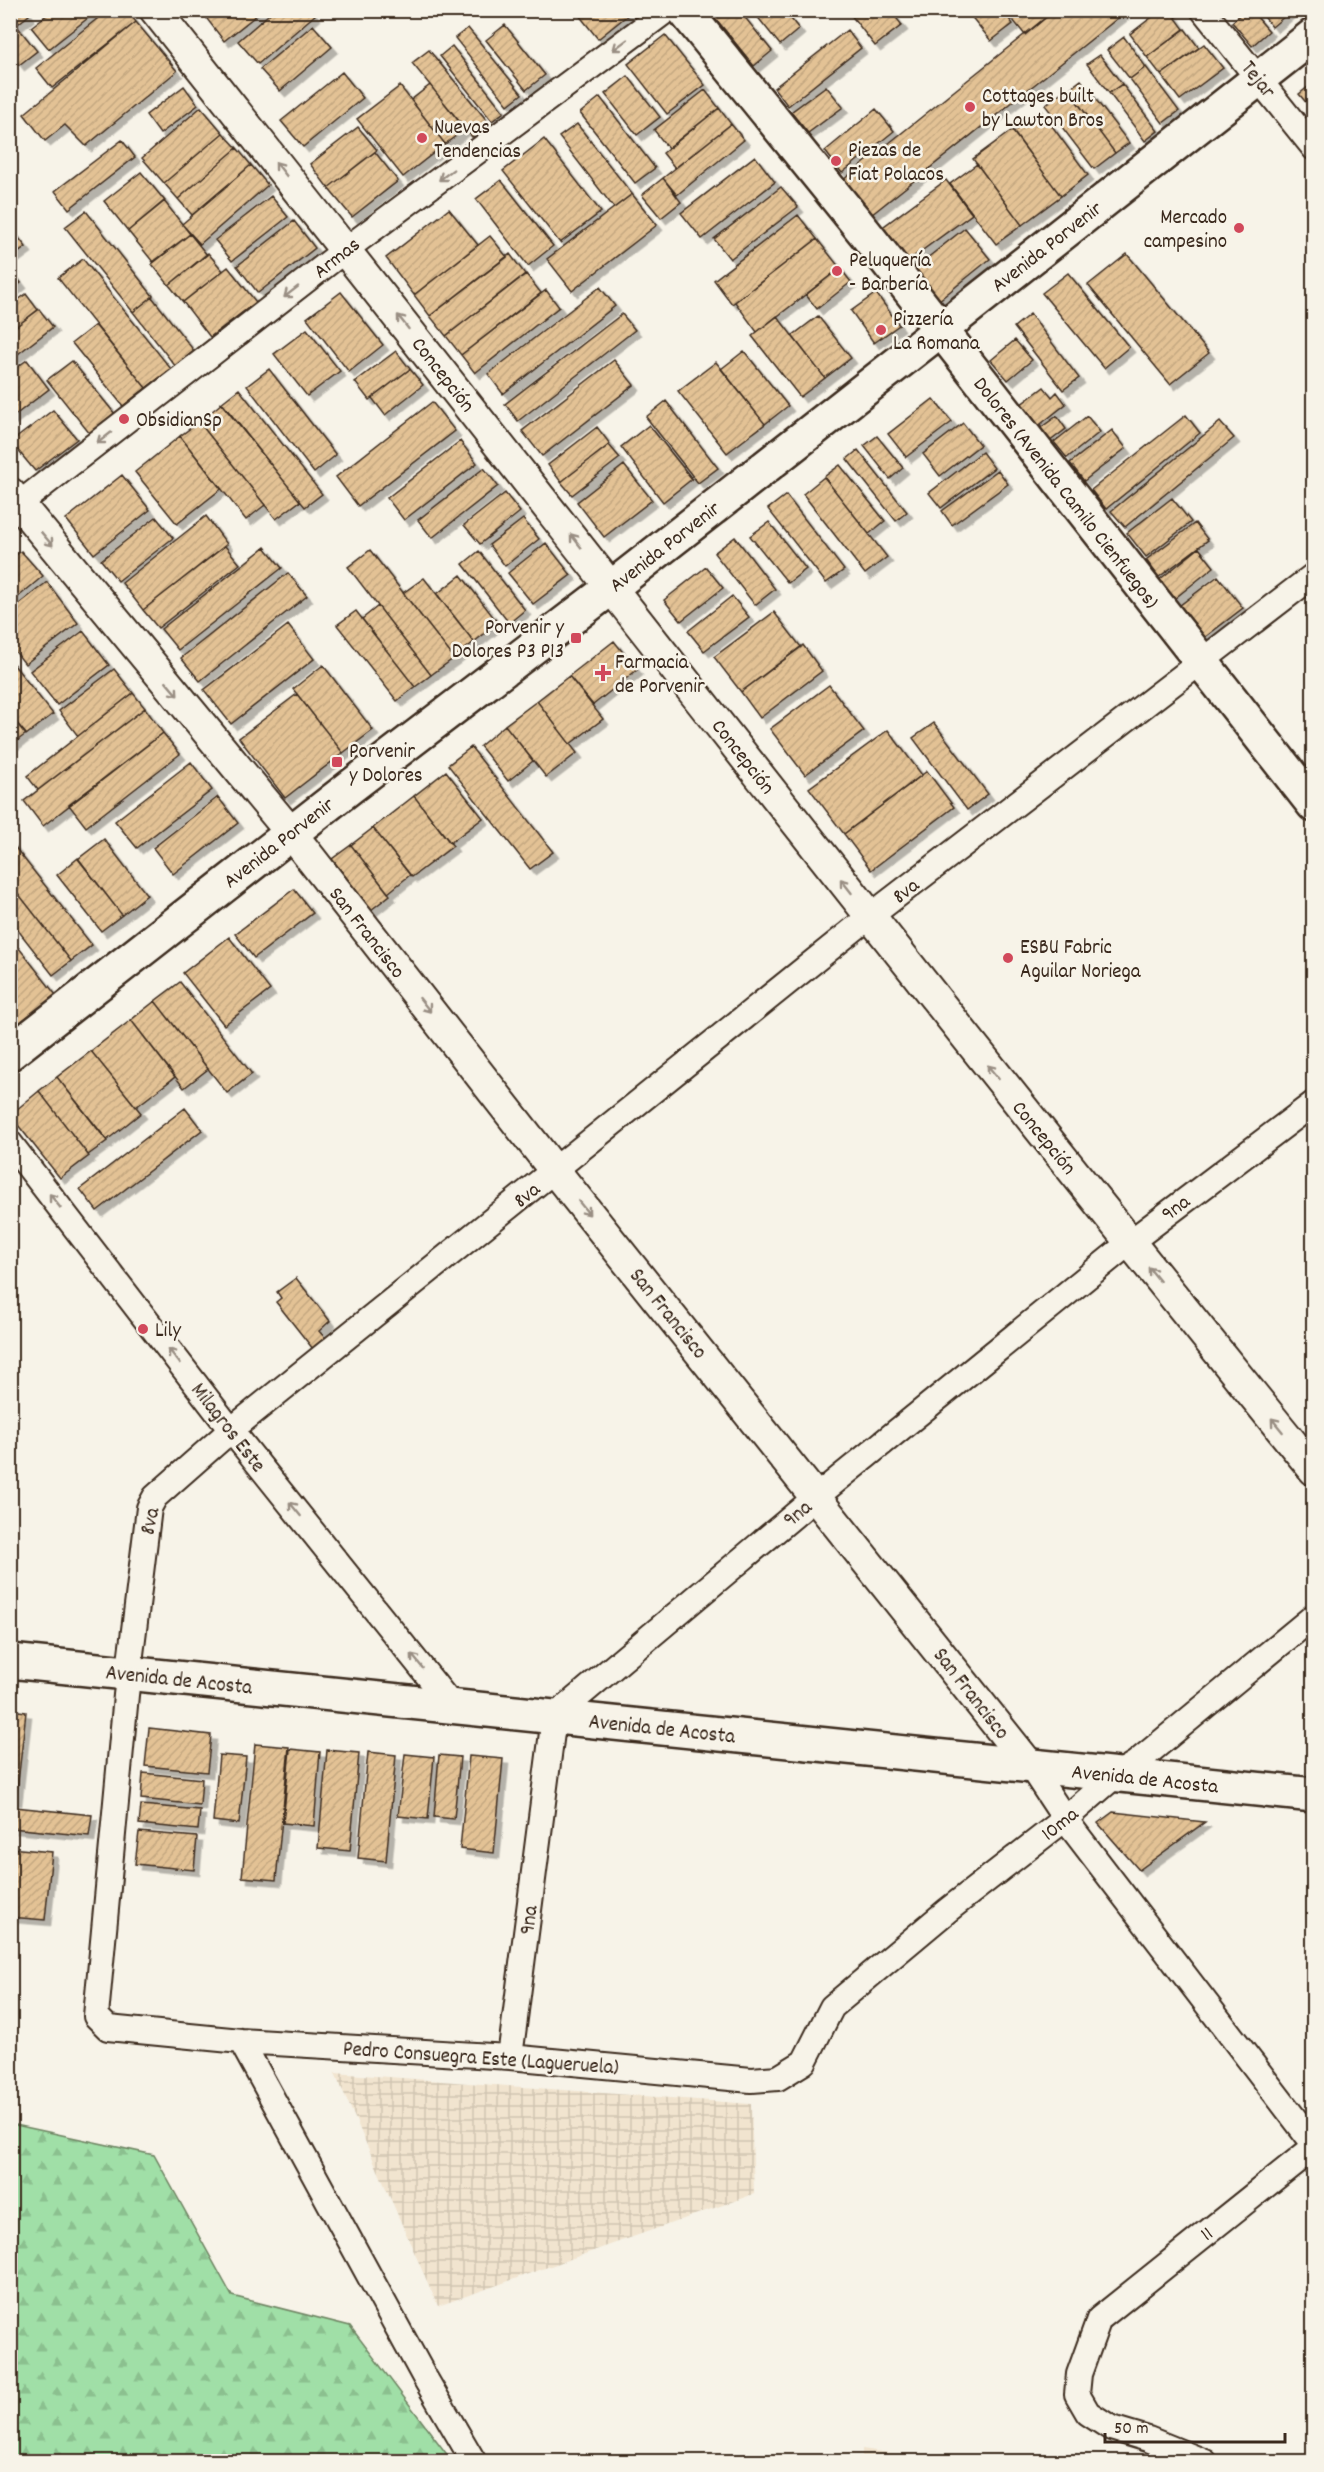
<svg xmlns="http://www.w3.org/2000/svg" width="1324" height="2472" font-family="Dekko,sans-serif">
<defs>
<pattern id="industrial-grid" width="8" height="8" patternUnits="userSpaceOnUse" patternTransform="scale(1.5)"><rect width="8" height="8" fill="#f1e4cf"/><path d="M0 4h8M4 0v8" fill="none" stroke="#d0c4b1"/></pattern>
<pattern id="forest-firs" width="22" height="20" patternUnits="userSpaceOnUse" patternTransform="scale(1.5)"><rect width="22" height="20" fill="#a0dfa7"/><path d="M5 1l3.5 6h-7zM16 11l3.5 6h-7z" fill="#8bc08f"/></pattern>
<pattern id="building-hatch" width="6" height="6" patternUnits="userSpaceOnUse" patternTransform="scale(1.5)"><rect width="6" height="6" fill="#e3c295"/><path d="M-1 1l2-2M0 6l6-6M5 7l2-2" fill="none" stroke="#c4a780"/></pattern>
<filter id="shadow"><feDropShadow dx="5.5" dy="5.5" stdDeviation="0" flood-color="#0004"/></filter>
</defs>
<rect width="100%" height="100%" fill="#f7f3e8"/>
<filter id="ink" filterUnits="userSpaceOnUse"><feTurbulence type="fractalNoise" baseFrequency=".0167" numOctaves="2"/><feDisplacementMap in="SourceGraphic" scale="12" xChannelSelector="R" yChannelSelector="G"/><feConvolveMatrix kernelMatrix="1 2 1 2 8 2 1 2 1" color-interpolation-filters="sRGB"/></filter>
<g filter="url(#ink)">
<!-- built -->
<path fill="#f1e4cf" d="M862,2449L942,2461H862Z"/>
<!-- industrial -->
<path fill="url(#industrial-grid)" d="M335,2073L751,2104L754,2194L438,2306Z"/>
<!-- forest -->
<path fill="url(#forest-firs)" stroke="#6e8462" stroke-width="1.5" d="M11,2124L154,2155L232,2296L350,2326L452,2461H11Z"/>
<!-- building -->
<path fill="url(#building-hatch)" stroke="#3b2a1e" stroke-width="1.5" filter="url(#shadow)" d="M10,10H26L29,15L10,30Z
M53,10H98L49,49L31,27Z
M108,10H127L136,22L52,88L36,68Z
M219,10H263L224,41L207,19Z
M274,10H311L315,15L258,64L238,41Z
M584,10H634L598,39L579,15Z
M716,10H739L772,51L754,66L712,14Z
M752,10H784L799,29L780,45Z
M847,10H890L902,25L875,46Z
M966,10H1002L1013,24L991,41Z
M1005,10H1055L1025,35Z
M1055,10H1128L871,215L843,180Z
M1161,10H1170L1184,29L1147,57L1130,34Z
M1245,10H1251L1269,31L1252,46L1232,22Z
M1259,10H1292L1272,27Z
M136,22L177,71L86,146L65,125L45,141L24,114Z
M313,25L332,47L280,91L260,69Z
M505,25L545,75L526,90L486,40Z
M17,26L37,51L19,65L10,54V31Z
M468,28L522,94L508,105L455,38Z
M1185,29L1199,48L1161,75L1147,57Z
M847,30L861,48L788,106L774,88Z
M665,35L705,85L667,114L628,64Z
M1124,37L1146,67L1130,79L1107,50Z
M1204,44L1223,68L1180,100L1161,75Z
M452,46L504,112L492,121L440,56Z
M429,50L489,123L472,137L412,63Z
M1100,55L1122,84L1109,93L1087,64Z
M1146,67L1179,111L1163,123L1130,79Z
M342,72L363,98L303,147L281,121Z
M628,76L660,117L637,135L605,94Z
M1081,80L1129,143L1115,153L1068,90Z
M1314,82V112L1299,94Z
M1122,84L1158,131L1145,141L1109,93Z
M430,85L465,129L445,144L411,100Z
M184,86L198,105L160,134L146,115Z
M400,86L445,144L403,177L357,119Z
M826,86L843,107L808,133L791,112Z
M1067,88L1115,153L1094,169L1045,105Z
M705,90L719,108L668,148L654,130Z
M600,97L655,168L635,183L580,113Z
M201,107L223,133L164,183L142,158Z
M719,108L731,124L675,168L663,153Z
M876,109L894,131L842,173L825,151Z
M1041,111L1088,175L1061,196L1013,132Z
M577,124L632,194L614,208L559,137Z
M731,124L744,140L677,195L663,178Z
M358,127L377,150L328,188L310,164Z
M1012,130L1061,196L1022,225L973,159Z
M223,133L237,148L178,199L164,183Z
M544,139L601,212L560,243L503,171Z
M122,140L135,157L69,209L55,191Z
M237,148L251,165L192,215L178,199Z
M375,152L398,181L352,217L328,188Z
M755,156L775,182L702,239L681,213Z
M977,164L1022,225L996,244L950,184Z
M251,165L268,185L200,244L182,224Z
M141,172L165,201L128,231L104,201Z
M663,178L681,202L661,218L642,195Z
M501,180L553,246L528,266L476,199Z
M946,180L972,214L905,263L880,229Z
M781,187L798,207L730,259L714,239Z
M632,194L657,225L572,291L547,259Z
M271,196L288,217L232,261L215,240Z
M164,201L190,234L153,262L128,231Z
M449,209L478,245L414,295L386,258Z
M86,211L153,296L133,312L65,227Z
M798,215L817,239L732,304L714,280Z
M294,221L315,248L258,293L237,266Z
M10,227L26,247L10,259Z
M965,228L990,259L938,301L912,270Z
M190,234L207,255L169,285L152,264Z
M490,236L507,257L430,316L414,295Z
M817,239L840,268L757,332L735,302Z
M208,253L223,271L183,302L169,285Z
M510,254L525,274L446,336L430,316Z
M1127,254L1209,353L1170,384L1088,285Z
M83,259L171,369L146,388L58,278Z
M228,267L256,302L210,337L183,302Z
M840,268L851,282L817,309L806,295Z
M10,269L21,283L10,292Z
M1068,273L1129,347L1104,368L1042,293Z
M526,274L541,293L461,355L446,336Z
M600,287L615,306L503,394L488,374Z
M546,290L559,307L475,373L461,355Z
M341,292L383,345L349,372L307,318Z
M876,293L899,325L874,343L851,311Z
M26,294L38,310L10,331V306Z
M152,297L195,352L176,367L133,312Z
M39,309L53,327L10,360V331Z
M622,314L635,330L518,421L505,404Z
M1030,314L1079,378L1063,390L1014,327Z
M777,316L825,378L800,397L752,336Z
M818,316L851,358L825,378L792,336Z
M95,325L146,388L123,406L72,343Z
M307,329L340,371L307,396L274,354Z
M1015,340L1032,360L1008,380L991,360Z
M396,351L410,369L369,400L355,382Z
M744,351L788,406L765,424L721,369Z
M27,360L49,389L10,419V372Z
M614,360L634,385L542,456L522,431Z
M72,361L115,414L90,434L47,380Z
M716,362L765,424L727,453L678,391Z
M269,369L336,455L314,473L247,386Z
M410,369L423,385L385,415L372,398Z
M1044,387L1052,397L1057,392L1066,404L1037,427L1020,405Z
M239,389L322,494L305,507L221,403Z
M933,399L952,422L906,457L888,434Z
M666,401L718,468L698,483L646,417Z
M432,402L455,431L358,506L336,477Z
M222,403L300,501L276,519L199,422Z
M53,410L77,439L35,471L11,442Z
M1186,415L1200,433L1106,509L1091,490Z
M1057,416L1066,429L1049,442L1039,429Z
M1087,416L1100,432L1067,458L1054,442Z
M199,422L265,505L246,520L180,436Z
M1220,422L1234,438L1125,527L1111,511Z
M963,423L980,445L940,476L923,454Z
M649,425L692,479L663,502L621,447Z
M597,427L610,444L561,482L548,465Z
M1112,430L1126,448L1084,481L1070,463Z
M180,436L221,489L177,524L135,472Z
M877,436L903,468L890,479L864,446Z
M460,441L477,463L404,520L387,498Z
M609,445L620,458L572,495L561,482Z
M858,450L907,512L896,521L847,459Z
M982,452L994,468L941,508L929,493Z
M624,465L652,500L604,537L577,502Z
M840,465L885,521L869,534L824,477Z
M484,468L498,486L432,538L418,520Z
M998,470L1008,484L952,525L942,511Z
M122,475L150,510L94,554L66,519Z
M824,477L887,557L865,574L803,494Z
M505,493L520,512L480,544L464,525Z
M786,495L844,570L826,583L768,509Z
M1172,498L1191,522L1146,557L1127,533Z
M206,516L227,544L143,610L122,583Z
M156,517L173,538L118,581L101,560Z
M523,519L539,539L505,566L489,545Z
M769,522L806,569L788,583L750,536Z
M1195,523L1208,540L1159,577L1146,560Z
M735,537L775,589L755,605L714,553Z
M546,543L571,575L533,604L508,573Z
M225,546L240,564L158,628L143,610Z
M265,547L282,568L178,650L161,629Z
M1199,548L1214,567L1174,599L1159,580Z
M370,550L454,658L431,675L348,567Z
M21,551L43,576L10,604V560Z
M479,551L525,610L509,623L463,564Z
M706,567L723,588L681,621L664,600Z
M288,573L307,596L200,681L181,658Z
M461,575L498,623L474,642L437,594Z
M1218,576L1243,608L1204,638L1179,606Z
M424,578L474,642L454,658L403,593Z
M47,582L78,623L25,664L10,645V611Z
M732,596L749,617L704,651L688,631Z
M378,606L431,675L415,687L362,619Z
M356,611L415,687L397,701L337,625Z
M774,612L801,647L741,692L714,657Z
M288,625L314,659L231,724L204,690Z
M83,631L109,665L57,705L30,671Z
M614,641L637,670L593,705L569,676Z
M803,645L822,671L760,718L741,692Z
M10,660L53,714L26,735L10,715Z
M323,665L373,730L343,753L293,689Z
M114,669L133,693L78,736L59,711Z
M569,676L603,719L570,744L537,701Z
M829,685L864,731L805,775L770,729Z
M133,693L145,708L38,790L27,776Z
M297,694L343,753L285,798L239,738Z
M537,701L577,753L546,777L505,725Z
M145,708L163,733L43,826L24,801Z
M10,715L26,734L10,746Z
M934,723L988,794L967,810L913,738Z
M505,725L533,761L508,781L480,746Z
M888,730L922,775L844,834L809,788Z
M163,733L180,754L86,827L69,805Z
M471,747L553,852L530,869L448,765Z
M191,762L212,790L137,848L115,821Z
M446,771L483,818L450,843L414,796Z
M927,771L954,807L871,870L844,834Z
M414,796L453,846L412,877L373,828Z
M218,797L238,823L173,874L153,848Z
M373,828L410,875L388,893L351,845Z
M104,839L147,895L122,915L78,859Z
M10,841L92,945L71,961L10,883Z
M351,845L390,895L371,910L332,859Z
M78,858L122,915L101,931L57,875Z
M10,883L71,961L53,975L10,920Z
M294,889L313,913L254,958L235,934Z
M229,937L270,990L224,1025L183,973Z
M19,948L56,995L13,1028L10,1026V954Z
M180,982L252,1074L227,1093L155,1001Z
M155,1001L208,1069L184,1088L131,1020Z
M131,1020L175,1077L136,1107L91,1051Z
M91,1051L141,1113L107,1140L57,1077Z
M57,1077L107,1141L88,1155L39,1091Z
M39,1091L89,1156L60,1178L10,1115Z
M185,1108L202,1130L97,1211L80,1189Z
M296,1278L330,1321L319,1331L326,1339L313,1349L276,1302L281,1298L277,1292Z
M10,1710L26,1712L16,1800L10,1799Z
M149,1728L211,1735L207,1772L145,1766Z
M255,1744L289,1747L276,1880L242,1877Z
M290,1749L320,1752L314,1826L283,1823Z
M327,1750L359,1753L350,1851L318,1848Z
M368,1752L396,1755L386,1861L358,1858Z
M405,1754L434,1757L428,1819L398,1816Z
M219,1755L246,1757L239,1824L213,1821Z
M439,1755L460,1757L454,1819L434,1817Z
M469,1756L503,1759L494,1853L460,1849Z
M143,1773L202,1779L200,1805L141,1799Z
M141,1805L200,1810L198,1830L139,1824Z
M15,1807L92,1815L89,1836L12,1828Z
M1113,1812L1205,1822L1139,1870L1098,1823Z
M139,1832L197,1837L194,1870L135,1864Z
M10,1848L52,1852L45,1920L10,1917Z"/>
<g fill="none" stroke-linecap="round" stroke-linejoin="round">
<defs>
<path id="minor" d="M1203,10L1314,148
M10,511L345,250L667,10
M1314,575L869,917L231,1430L155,1497L149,1508L126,1695L96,2016L108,2028L241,2041L510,2057L751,2080L778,2078L804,2062L832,2007L948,1910L1065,1819L1116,1775L1136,1763L1314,1616
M10,1143L231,1430L453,1707
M1030,1766L1065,1819L1314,2144
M241,2041L425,2378L474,2462
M510,2057L554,1717L816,1497L1129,1243L1314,1103
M1205,2462L1148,2439L1111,2428L1088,2413L1077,2394L1079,2374L1099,2319L1314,2147"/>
<path id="tertiary" d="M155,10C542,497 922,988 1314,1470
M10,493L291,833L555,1171L1030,1766"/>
<path id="secondary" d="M684,10L865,233L1314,805
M10,1661L1314,1795"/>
<path id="primary" d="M10,1053L349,788L612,587L939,331L1314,35"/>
</defs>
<!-- minor casing -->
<use href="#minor" stroke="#3b2a1e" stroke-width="28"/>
<!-- tertiary casing -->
<use href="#tertiary" stroke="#3b2a1e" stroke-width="34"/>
<!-- secondary casing -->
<use href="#secondary" stroke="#3b2a1e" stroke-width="38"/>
<!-- primary casing -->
<use href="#primary" stroke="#3b2a1e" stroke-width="38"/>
<!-- minor -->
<use href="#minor" stroke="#f7f3e8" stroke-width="24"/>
<!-- tertiary -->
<use href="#tertiary" stroke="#f7f3e8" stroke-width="30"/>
<!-- secondary -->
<use href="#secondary" stroke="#f7f3e8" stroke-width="33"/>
<!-- primary -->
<use href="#primary" stroke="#f7f3e8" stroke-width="33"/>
</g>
<!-- one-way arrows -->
<defs><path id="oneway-shaft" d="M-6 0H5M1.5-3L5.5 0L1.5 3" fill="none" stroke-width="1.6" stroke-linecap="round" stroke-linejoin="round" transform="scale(1.5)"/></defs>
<g stroke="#998e83">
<use href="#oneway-shaft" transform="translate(620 45) rotate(143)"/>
<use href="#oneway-shaft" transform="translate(281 169) rotate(-128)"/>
<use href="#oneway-shaft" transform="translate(446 175) rotate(143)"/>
<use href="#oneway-shaft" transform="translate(291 292) rotate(142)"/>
<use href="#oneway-shaft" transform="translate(403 322) rotate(-128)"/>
<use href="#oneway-shaft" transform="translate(104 438) rotate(142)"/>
<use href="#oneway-shaft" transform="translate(47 539) rotate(50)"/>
<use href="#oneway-shaft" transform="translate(576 541) rotate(-128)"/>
<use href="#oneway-shaft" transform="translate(172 689) rotate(50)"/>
<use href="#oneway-shaft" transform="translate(846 886) rotate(-128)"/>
<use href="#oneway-shaft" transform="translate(425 1005) rotate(52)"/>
<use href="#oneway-shaft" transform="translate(993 1072) rotate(-129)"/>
<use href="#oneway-shaft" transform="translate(55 1201) rotate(-128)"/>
<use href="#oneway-shaft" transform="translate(584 1208) rotate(51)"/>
<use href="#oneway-shaft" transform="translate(1154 1274) rotate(-129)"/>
<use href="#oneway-shaft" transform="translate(174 1356) rotate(-128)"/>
<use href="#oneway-shaft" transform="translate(1277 1425) rotate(-129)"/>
<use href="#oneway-shaft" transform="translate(295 1509) rotate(-129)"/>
<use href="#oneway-shaft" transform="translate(417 1661) rotate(-129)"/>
</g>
</g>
<!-- markers -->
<g fill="#d1495b" stroke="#f7f3e8" stroke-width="2">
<circle cx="970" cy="107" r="6"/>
<circle cx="422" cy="138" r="6"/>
<circle cx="836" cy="161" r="6"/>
<circle cx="1239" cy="228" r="6"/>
<circle cx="837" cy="271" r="6"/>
<circle cx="881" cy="330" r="6"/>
<circle cx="124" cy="419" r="6"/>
<rect x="570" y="632" width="12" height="12" rx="3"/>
<path d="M600 664h6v6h6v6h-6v6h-6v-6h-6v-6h6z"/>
<rect x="331" y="756" width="12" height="12" rx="3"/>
<circle cx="1008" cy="958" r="6"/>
<circle cx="143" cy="1329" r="6"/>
</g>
<g text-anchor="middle" stroke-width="5" stroke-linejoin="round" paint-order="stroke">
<!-- street labels -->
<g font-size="21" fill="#3b2a1e" stroke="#f7f3e8">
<text transform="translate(1259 79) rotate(51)" y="7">Tejar</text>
<text transform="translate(1046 246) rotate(-38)" y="7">Avenida Porvenir</text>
<text transform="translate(336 257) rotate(-38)" y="7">Armas</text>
<text transform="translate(444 374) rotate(52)" y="7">Concepción</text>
<text transform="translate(1067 492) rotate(52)" y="7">Dolores (Avenida Camilo Cienfuegos)</text>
<text transform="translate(664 546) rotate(-38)" y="7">Avenida Porvenir</text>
<text transform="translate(744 756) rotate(52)" y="7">Concepción</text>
<text transform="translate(278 842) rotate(-38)" y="7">Avenida Porvenir</text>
<text transform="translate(905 890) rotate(-38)" y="7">8va</text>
<text transform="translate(368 932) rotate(52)" y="7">San Francisco</text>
<text transform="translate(1045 1137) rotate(51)" y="7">Concepción</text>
<text transform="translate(526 1194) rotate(-39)" y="7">8va</text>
<text transform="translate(1175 1207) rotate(-37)" y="7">9na</text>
<text transform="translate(669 1313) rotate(51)" y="7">San Francisco</text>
<text transform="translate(229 1427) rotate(52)" y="7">Milagros Este</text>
<text transform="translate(797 1513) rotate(-40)" y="7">9na</text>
<text transform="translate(149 1521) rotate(-78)" y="7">8va</text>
<text transform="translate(179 1679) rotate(6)" y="7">Avenida de Acosta</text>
<text transform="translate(972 1693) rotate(52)" y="7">San Francisco</text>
<text transform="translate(662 1728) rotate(6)" y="7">Avenida de Acosta</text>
<text transform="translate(1145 1778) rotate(6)" y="7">Avenida de Acosta</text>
<text transform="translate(1059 1823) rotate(-39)" y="7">10ma</text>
<text transform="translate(528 1920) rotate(-83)" y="7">9na</text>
<text transform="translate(481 2057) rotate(4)" y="7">Pedro Consuegra Este (Lagueruela)</text>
<text transform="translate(1206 2233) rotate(-39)" y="7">11</text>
</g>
<!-- poi labels -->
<g font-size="21" fill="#3b2a1e" stroke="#f7f3e8" text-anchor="start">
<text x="982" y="102">Cottages built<tspan x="982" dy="24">by Lawton Bros</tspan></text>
<text x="434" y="133">Nuevas<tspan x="434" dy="24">Tendencias</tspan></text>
<text x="848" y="156">Piezas de<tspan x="848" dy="24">Fiat Polacos</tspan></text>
<text x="1227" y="223" text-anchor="end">Mercado<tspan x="1227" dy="24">campesino</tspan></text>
<text x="849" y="266">Peluquería<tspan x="849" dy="24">- Barbería</tspan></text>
<text x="893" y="325">Pizzería<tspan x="893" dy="24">La Romana</tspan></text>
<text x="136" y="426">ObsidianSp</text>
<text x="564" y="633" text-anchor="end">Porvenir y<tspan x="564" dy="24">Dolores P3 P13</tspan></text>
<text x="615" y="668">Farmacia<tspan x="615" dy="24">de Porvenir</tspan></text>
<text x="349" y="757">Porvenir<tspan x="349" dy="24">y Dolores</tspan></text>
<text x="1020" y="953">ESBU Fabric<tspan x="1020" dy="24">Aguilar Noriega</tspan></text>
<text x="155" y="1336">Lily</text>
</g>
</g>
<!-- margin -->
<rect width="1324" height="2472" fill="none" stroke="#f7f3e8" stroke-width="36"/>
<rect x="18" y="18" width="1288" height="2436" fill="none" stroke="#3b2a1e" stroke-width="2" filter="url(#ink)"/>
<!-- scale -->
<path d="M1105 2433v9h180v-9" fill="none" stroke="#3b2a1e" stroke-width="3"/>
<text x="1114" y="2433" font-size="18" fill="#3b2a1e" stroke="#f7f3e8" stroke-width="4.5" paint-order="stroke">50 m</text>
</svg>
